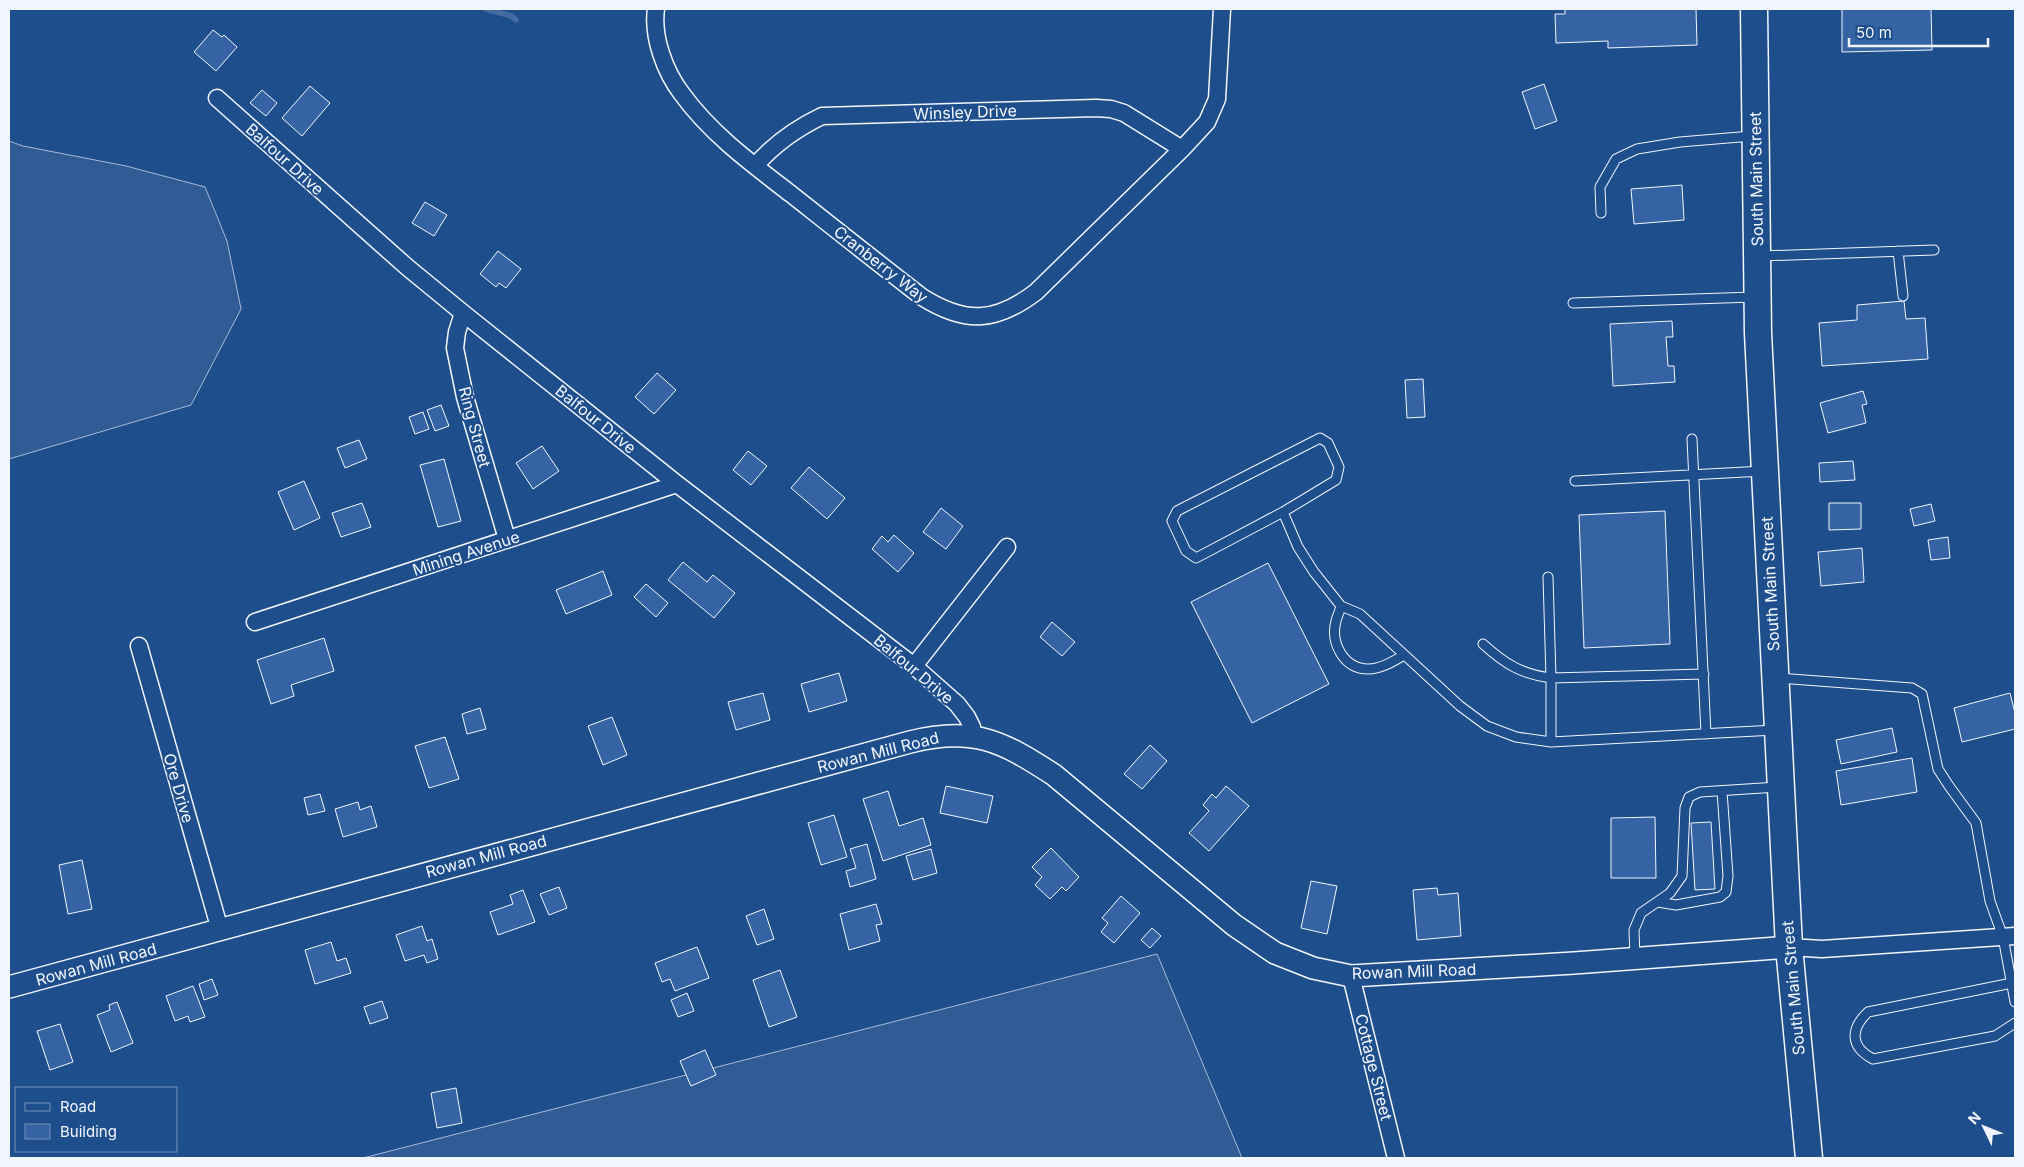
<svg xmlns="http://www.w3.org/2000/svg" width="2024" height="1167" font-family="Inter,sans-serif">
<rect width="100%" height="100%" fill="#1f4e8c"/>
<!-- built -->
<path fill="#305b95" stroke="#a8bbd7" d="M9,141L23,146L126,166L205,187L227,241L241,309L191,405L9,459Z
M1157,954L1242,1158H363Z"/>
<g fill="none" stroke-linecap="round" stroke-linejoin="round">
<!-- stream -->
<path stroke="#446ba0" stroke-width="5.5" d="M486,9L511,16L516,20"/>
</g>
<!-- building -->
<path fill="#3563a3" stroke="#f2f6ff" d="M1565,9H1696L1697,45L1608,48V41L1556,43L1555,14H1565Z
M1842,9H1931L1932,50L1842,52Z
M213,30L222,37L224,35L237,47L216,71L194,52Z
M1544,84L1557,121L1535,129L1522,92Z
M310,86L330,103L302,136L282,118Z
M262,90L277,103L266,116L250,103Z
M1682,185L1684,220L1634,224L1631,189Z
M425,202L447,215L434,236L412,223Z
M498,251L521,269L506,288L499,283L496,287L480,274Z
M1904,301L1906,319L1925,318L1928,359L1822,366L1819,323L1857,320V305Z
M1672,321L1673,337H1666L1668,366H1674L1675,382L1613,386L1610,324Z
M657,373L676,390L654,414L635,397Z
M1423,379L1425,417L1407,418L1405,380Z
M1863,391L1867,404L1862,405L1866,423L1828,433L1820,403Z
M441,405L449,426L435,431L427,410Z
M423,412L429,429L415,434L409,417Z
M359,440L367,459L345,468L337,448Z
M542,446L559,471L533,489L516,463Z
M748,451L767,466L751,485L733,470Z
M444,459L461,521L438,527L420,465Z
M1853,461L1855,480L1820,482L1819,463Z
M809,467L845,498L827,519L791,488Z
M304,481L320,518L294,530L278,492Z
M362,503L371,527L341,537L332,513Z
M1829,503H1861V529L1829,530Z
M1931,504L1935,521L1914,526L1910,509Z
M941,508L963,526L946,549L923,532Z
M1665,511L1670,644L1584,648L1579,515Z
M894,535L914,553L898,572L872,549L882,536L888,542Z
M1948,537L1950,558L1931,560L1928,540Z
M1862,548L1864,582L1821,586L1818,552Z
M683,562L707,582L713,575L735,593L714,618L668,580Z
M1268,563L1329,684L1252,723L1191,602Z
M603,571L612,595L566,614L556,590Z
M646,584L668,603L656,617L634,597Z
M1052,622L1075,642L1062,656L1040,637Z
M324,638L334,671L291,685L294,696L271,704L257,660Z
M839,673L847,701L809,712L801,684Z
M763,693L770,720L736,730L728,702Z
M2010,693L2015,713V729L1962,742L1954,708Z
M480,708L486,729L467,734L462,714Z
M612,717L627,755L603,765L588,726Z
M1892,728L1897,752L1841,764L1836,740Z
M445,737L459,779L429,788L415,746Z
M1150,745L1167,761L1142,789L1124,774Z
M1912,758L1917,792L1841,805L1836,771Z
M946,786L993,796L987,823L940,813Z
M1226,786L1249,806L1209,851L1189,833L1209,811L1203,805L1212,794L1216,798Z
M888,791L899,826L923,818L931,845L883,861L863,799Z
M320,794L325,811L308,815L304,798Z
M358,802L360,810L371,806L377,827L343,837L335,809Z
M834,815L847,857L821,865L808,823Z
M1655,817L1656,878H1611V818Z
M1711,822L1715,889L1695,890L1691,823Z
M867,844L876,879L850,887L846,871L856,868L850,849Z
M1051,848L1079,877L1066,891L1062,887L1050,899L1035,885L1042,877L1032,867Z
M931,849L937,873L913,880L906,856Z
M82,860L92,909L68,914L59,865Z
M1311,881L1337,886L1327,934L1301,928Z
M559,887L567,908L549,915L540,894Z
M1437,888L1438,895L1458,893L1461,936L1417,940L1413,890Z
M523,890L535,922L498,935L490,912L513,904L510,895Z
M1121,896L1140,913L1114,943L1101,932L1108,923L1102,918Z
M876,904L882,924L876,925L880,941L849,950L840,914Z
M764,909L774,939L757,945L746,916Z
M422,926L427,941L432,939L438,959L427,963L424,955L405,961L396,935Z
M1152,928L1161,936L1150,948L1141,940Z
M331,942L337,961L346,958L351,973L315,984L305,950Z
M697,947L709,978L675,991L670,979L662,982L655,963Z
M780,970L797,1017L769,1027L753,980Z
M212,979L218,995L204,1000L199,984Z
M193,986L205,1017L190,1022L188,1016L175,1021L166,996Z
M687,993L694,1011L678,1017L671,1000Z
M382,1001L388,1018L370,1024L364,1007Z
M117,1002L133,1043L111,1052L97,1015L110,1010L109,1005Z
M60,1024L73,1062L50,1070L37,1031Z
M705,1050L716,1075L691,1086L680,1061Z
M456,1088L462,1123L437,1128L431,1093Z"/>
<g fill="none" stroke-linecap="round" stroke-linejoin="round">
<defs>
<path id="service" d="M1601,213L1600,187L1616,159L1637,149L1680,142L1752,136
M1898,251L1903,296
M1760,256L1934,250
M1573,303L1754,297
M1320,438L1328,443L1339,467L1336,480L1283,512L1196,558L1186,551L1172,521L1177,511Z
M1692,439L1706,734
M1575,481L1764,471
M1283,512L1298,547L1314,572L1341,606L1360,614L1460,706L1487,726L1516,737L1551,742L1775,730
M1341,606C1340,611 1337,616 1336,621C1330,643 1344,669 1368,669C1381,669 1394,661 1404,655
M1483,644C1505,664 1521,674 1551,678L1548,577
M1778,678L1912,688L1922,694L1938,769L1949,786L1976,823L1990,901L2003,937L2015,1002
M1551,742V678L1704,674
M1658,902L1676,905L1720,897L1726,892L1728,876L1722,791
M1635,958L1634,930L1641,913L1670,893L1682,876L1685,808L1689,797L1700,792L1778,787
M2012,983L1868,1012C1850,1029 1850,1047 1873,1059L1995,1036L2015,1023"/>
<path id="minor" d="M656,9C652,37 665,72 682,94C711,134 752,164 791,194C834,228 878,263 922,297C965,324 995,323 1036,292L1182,149L1207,122L1217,99L1222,9
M217,98L407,267L463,313L677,484L914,666L957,704L967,717L972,727V736
M755,166C774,144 795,129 822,116L1096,108L1111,109L1124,113L1182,149
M463,313L457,332L455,348L465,397L507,539
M255,622L677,484
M139,646L220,930
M914,666L1007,547
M1789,947L1822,949L2015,936
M1351,976L1396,1158"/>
<path id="tertiary" d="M9,987L910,742C973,726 1002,741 1054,775L1234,925L1275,953L1313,968L1351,976L1574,963L1789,947"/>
<path id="primary" d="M1754,9L1758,333L1789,947L1809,1158"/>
</defs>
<!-- service casing -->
<use href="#service" stroke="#f2f6ff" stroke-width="11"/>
<!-- minor casing -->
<use href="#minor" stroke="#f2f6ff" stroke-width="19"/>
<!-- tertiary casing -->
<use href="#tertiary" stroke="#f2f6ff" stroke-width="24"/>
<!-- primary casing -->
<use href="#primary" stroke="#f2f6ff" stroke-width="29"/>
<!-- service -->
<use href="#service" stroke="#1f4e8c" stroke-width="9"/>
<!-- minor -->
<use href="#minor" stroke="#1f4e8c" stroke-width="16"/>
<!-- tertiary -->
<use href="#tertiary" stroke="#1f4e8c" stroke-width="21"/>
<!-- primary -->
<use href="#primary" stroke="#1f4e8c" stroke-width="26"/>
</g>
<g text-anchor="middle" stroke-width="4" stroke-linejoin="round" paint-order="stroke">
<!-- street labels -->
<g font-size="16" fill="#f2f6ff" stroke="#1f4e8c">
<text transform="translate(965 112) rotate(-2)" y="6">Winsley Drive</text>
<text transform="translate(285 159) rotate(42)" y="6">Balfour Drive</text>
<text transform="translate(1756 179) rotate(-91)" y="6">South Main Street</text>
<text transform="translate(881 264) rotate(38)" y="6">Cranberry Way</text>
<text transform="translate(596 419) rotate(39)" y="6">Balfour Drive</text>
<text transform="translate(475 427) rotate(75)" y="6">Ring Street</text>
<text transform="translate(466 553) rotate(-18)" y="6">Mining Avenue</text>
<text transform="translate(1770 584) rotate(-93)" y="6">South Main Street</text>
<text transform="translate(914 669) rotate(40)" y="6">Balfour Drive</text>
<text transform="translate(878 752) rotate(-14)" y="6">Rowan Mill Road</text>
<text transform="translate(179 788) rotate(74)" y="6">Ore Drive</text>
<text transform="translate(486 856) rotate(-15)" y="6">Rowan Mill Road</text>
<text transform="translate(96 964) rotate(-15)" y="6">Rowan Mill Road</text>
<text transform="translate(1414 971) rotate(-2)" y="6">Rowan Mill Road</text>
<text transform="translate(1793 988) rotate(-95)" y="6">South Main Street</text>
<text transform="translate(1374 1067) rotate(76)" y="6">Cottage Street</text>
</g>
</g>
<!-- border -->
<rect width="2024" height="1167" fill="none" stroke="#f2f6ff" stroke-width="20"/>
<!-- legend -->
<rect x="15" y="1087" width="162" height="65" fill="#1f4e8c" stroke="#7391ba"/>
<rect x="25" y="1103" width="25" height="8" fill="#1f4e8c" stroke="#7391ba"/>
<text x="60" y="1112" font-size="15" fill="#f2f6ff">Road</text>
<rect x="25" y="1124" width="25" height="15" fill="#3563a3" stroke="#7391ba"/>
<text x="60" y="1137" font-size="15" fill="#f2f6ff">Building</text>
<!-- north arrow -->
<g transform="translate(1984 1127) rotate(313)" stroke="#1f4e8c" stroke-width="4" paint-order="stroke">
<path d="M0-4L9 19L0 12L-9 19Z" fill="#f2f6ff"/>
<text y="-8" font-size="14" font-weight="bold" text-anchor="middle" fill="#f2f6ff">N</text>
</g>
<!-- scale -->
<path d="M1849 38v8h139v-8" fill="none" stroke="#f2f6ff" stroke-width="2.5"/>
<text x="1856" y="38" font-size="15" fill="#f2f6ff" stroke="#1f4e8c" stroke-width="4" paint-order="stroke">50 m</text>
</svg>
